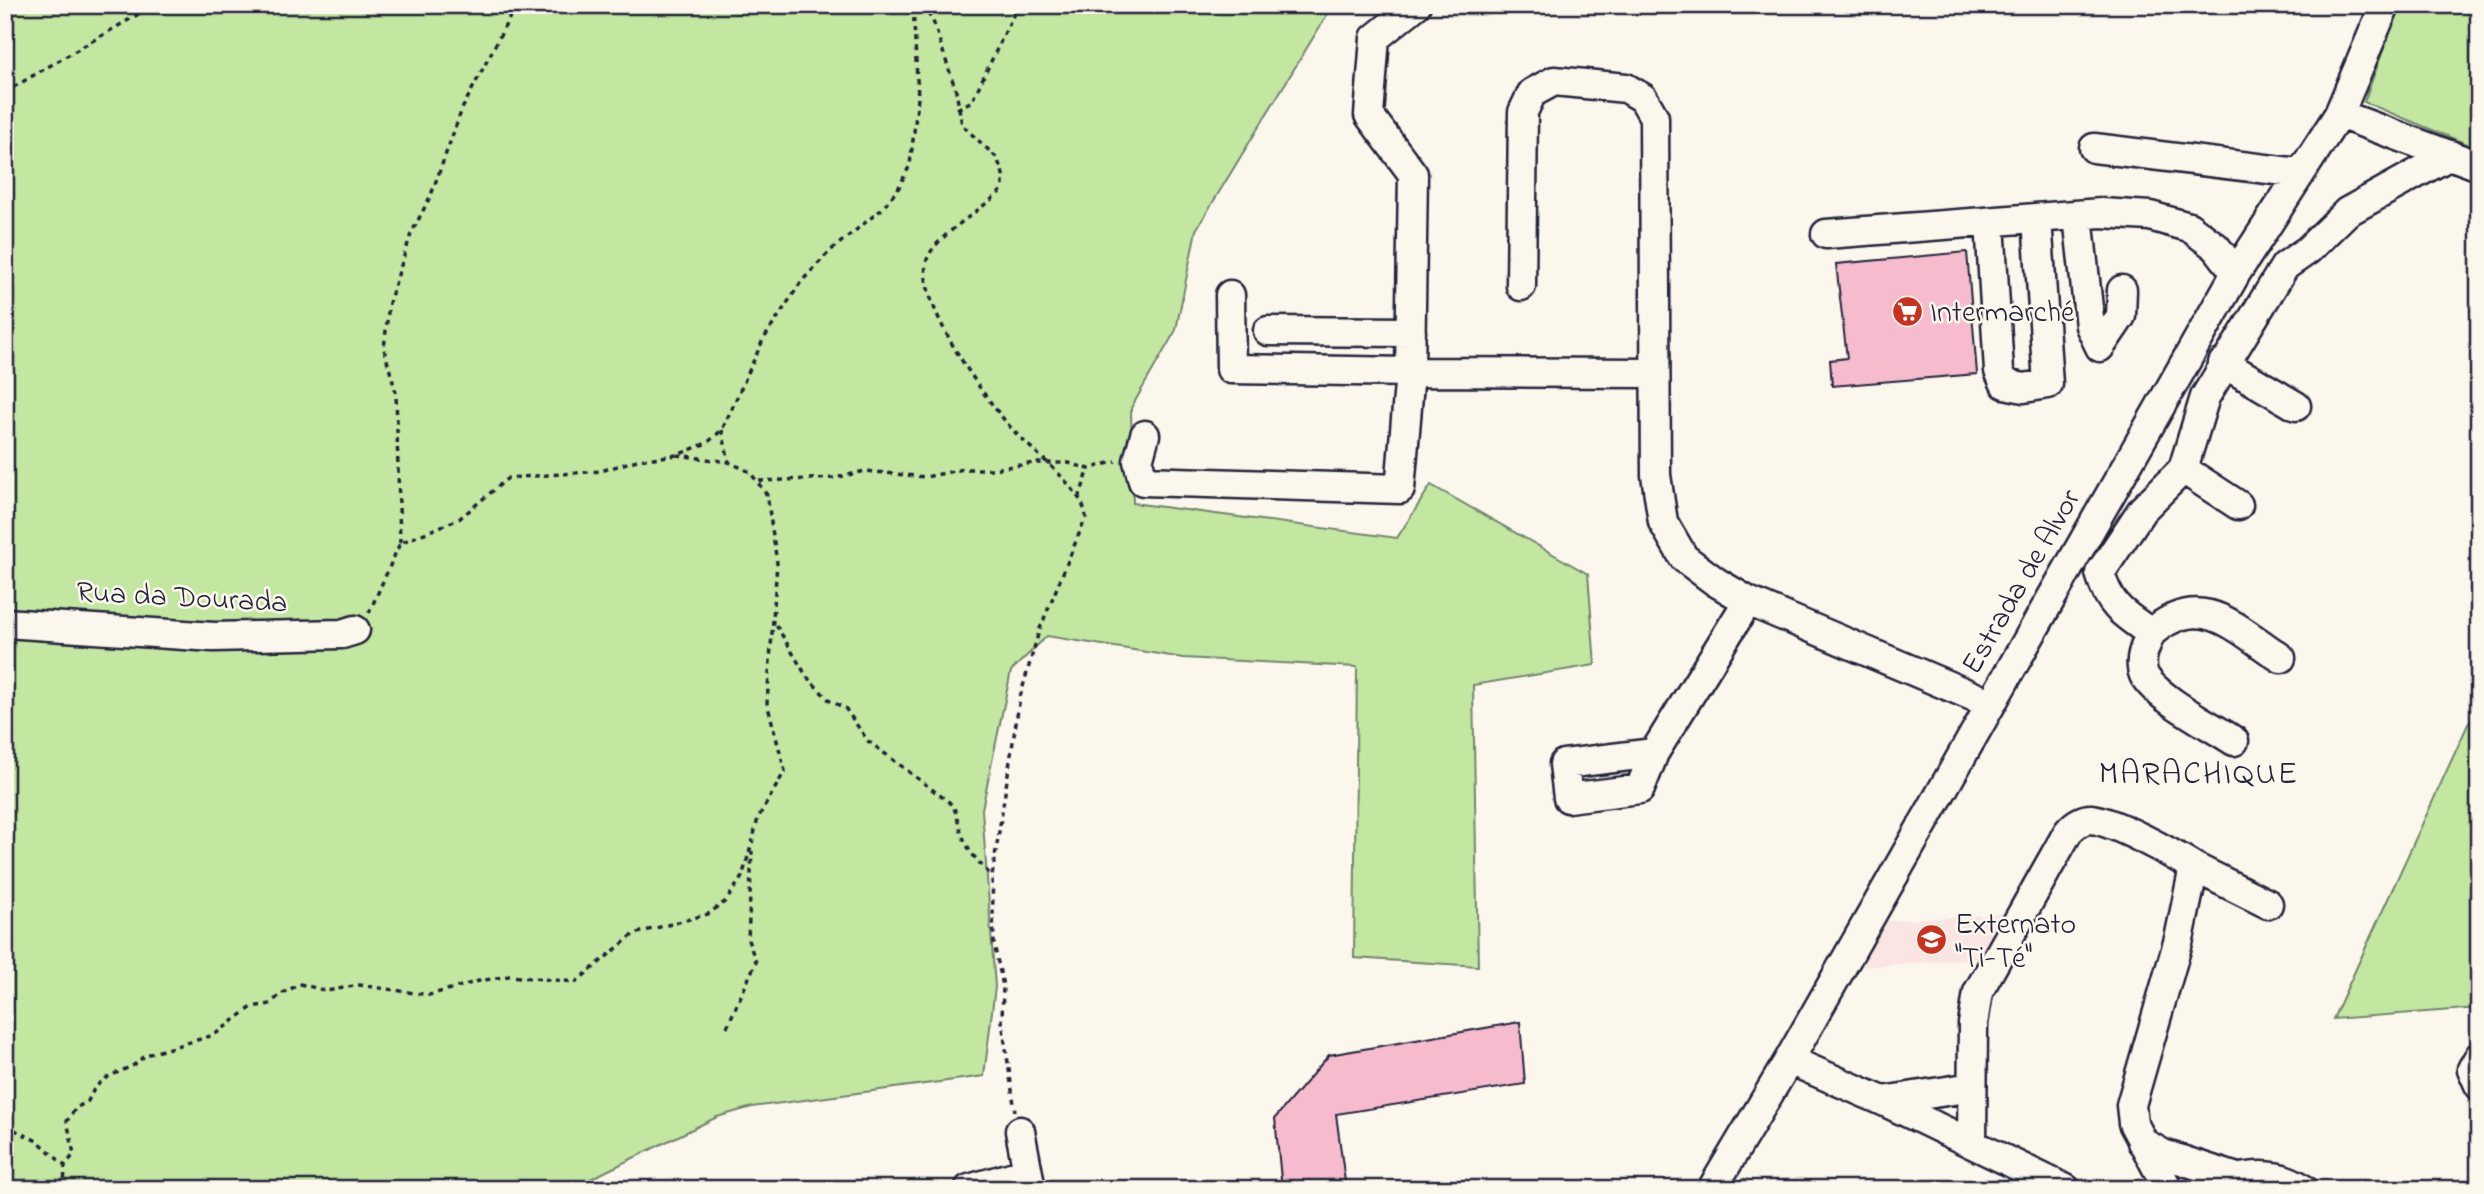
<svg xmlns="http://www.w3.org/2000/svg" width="2484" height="1194" font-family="'Indie Flower',sans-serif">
<rect width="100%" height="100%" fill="#fbf7ec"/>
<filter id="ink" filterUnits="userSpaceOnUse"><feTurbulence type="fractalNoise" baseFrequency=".0143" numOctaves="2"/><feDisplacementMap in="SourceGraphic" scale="14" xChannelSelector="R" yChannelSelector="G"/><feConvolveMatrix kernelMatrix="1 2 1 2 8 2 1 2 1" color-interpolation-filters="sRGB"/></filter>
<g filter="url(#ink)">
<!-- built -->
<path fill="#fae5e3" d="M2004,914L1979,958L1862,967L1884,921Z"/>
<!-- green -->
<path fill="#c3e7a1" stroke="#72846e" stroke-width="2" d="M5,5H1333L1196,230L1176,330L1131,408L1133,503L1397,538L1431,485L1588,574L1595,665L1473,685L1478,966L1354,958L1357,667L1183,658L1047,636L1011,671L982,809L995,987L984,1076L752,1107L717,1117L570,1189H5Z
M2400,5H2479V149L2364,102Z
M2479,721V1008L2333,1019L2469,722Z"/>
<!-- building -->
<path fill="#f6bcce" stroke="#22223b" stroke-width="2" d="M1967,252L1977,374L1832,386L1830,360L1847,358L1836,264Z
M1520,1022L1525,1084L1336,1114L1346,1189H1282L1275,1118L1329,1055Z"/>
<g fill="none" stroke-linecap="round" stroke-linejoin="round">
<defs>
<path id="minor" d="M1416,5L1375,38L1369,115L1413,174L1410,372L1655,373
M2339,114L2479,166
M2094,148L2300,173
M2078,216L2090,326L2100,347L2121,316L2122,290
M1990,222L1999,371L2005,384L2024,388L2048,384L2037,218
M1826,234L2101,213L2150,216L2189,227L2216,247L2236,273
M1521,286L1523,112L1532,93L1554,81L1626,88L1643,98L1654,117L1656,475L1663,522L1684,558L1716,582L1748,601L1989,703
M1268,331L1411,332
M2223,363L2296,406
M1145,435L1138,461L1143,481L1400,489L1410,372L1231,369L1230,295
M2183,469L2238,505
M5,623L214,637L342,634L355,630
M2151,633C2202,589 2235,628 2281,658
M2234,741C2212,726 2156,698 2144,675C2138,661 2145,646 2151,633C2123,614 2109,606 2100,573L2142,510L2183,469L2205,397L2285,266L2308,250L2347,212L2450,155
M1654,753L1640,789L1568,798L1564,764L1654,753L1748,601
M2479,1057L2472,1069L2479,1085
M1789,1060L1883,1101L2066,1189
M1883,1101L1972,1087
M1020,1131L1031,1189
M2142,1142L2163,1154L2234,1177
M1972,1143L1973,1024L1978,992L2068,832C2074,825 2081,819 2091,819C2114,821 2173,854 2194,867
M969,1189L1025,1173
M1712,1189L1789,1060L2236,273L2339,114L2385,5
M2168,1189L2133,1123L2131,1105L2179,939L2194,867L2268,904
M2204,1189C2236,1177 2273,1167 2303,1189"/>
</defs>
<!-- minor casing -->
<use href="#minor" stroke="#22223b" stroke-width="33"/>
<!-- path -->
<path stroke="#22223b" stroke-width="3.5" stroke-dasharray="5 5" stroke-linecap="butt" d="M922,5L933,21L956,91L962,125L997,158L1003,174V189C985,208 938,234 928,257C911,297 986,400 1012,429C1032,452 1083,487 1086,517L1039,631L1020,697L992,876L994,944L1003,986L1002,1021L1015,1111
M5,92L154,5
M957,109L972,101L1018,5
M722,430L729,462
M677,455L729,462L750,472L767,495L777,563L767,703L785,771L758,818L752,843
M759,481L835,478L865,471L926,477L963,469H994L1034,463H1069L1089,469L1116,461
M1079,498L1089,469
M400,543L396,393L384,349L389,303L411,234L431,195L462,109L516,5
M369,613L400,543L459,519L508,478L601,471L637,460L677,455L707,443L722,430L763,340L801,282L830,251L882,209L898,189L910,165L918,98L913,5
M776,625L807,677L830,701L845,708L868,741L949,802C958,812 956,816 960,828C965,847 978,863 992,876
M727,1027L756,962L748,940L752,851
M5,1125L39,1142L65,1166
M64,1189L65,1166L74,1154L67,1121L76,1108L88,1101L95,1087L108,1077L134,1065L146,1055L214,1035L252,1007L270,1004L281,994L300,984L327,991L359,985L429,995L479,981L509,976L576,982L634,934L708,914L726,901L742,877L752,843
M1744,1189L1745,1178"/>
<!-- minor -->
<use href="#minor" stroke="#fbf7ec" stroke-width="28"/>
</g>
</g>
<!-- icons -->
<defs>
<symbol id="supermarket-disc" viewBox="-11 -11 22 22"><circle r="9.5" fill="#c8321e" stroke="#fbf7ec"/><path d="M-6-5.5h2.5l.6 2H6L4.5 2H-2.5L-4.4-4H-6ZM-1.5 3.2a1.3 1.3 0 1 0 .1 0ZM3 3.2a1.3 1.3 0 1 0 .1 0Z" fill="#fff"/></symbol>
<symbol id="school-disc" viewBox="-11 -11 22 22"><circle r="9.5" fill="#c8321e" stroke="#fbf7ec"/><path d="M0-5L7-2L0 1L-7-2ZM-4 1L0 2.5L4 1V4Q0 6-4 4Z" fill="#fff"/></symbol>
</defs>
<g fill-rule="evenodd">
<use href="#supermarket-disc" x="1890" y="294" width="35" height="35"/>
<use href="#school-disc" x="1914" y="922" width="35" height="35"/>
</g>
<g text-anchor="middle" stroke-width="5" stroke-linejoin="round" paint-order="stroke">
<!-- poi labels -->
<g font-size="30" fill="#22223b" stroke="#fbf7ec" text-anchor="start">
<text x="1930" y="321">Intermarché</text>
<text x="1955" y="933">Externato<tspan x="1955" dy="34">"Ti-Té"</tspan></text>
</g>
<!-- street labels -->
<g font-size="30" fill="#22223b" stroke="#fbf7ec">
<text transform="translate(2020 581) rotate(-60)" y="10">Estrada de Alvor</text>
<text transform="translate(182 596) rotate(3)" y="10">Rua da Dourada</text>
</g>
<!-- neighbourhood labels -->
<g font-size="32" letter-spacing="2" fill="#22223b" stroke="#fbf7ec">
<text x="2199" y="783">MARACHIQUE</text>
</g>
</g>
<!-- margin -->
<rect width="2484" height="1194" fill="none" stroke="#fbf7ec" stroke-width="28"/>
<rect x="14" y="14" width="2456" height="1166" fill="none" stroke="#22223b" stroke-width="2.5" filter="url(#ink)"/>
</svg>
